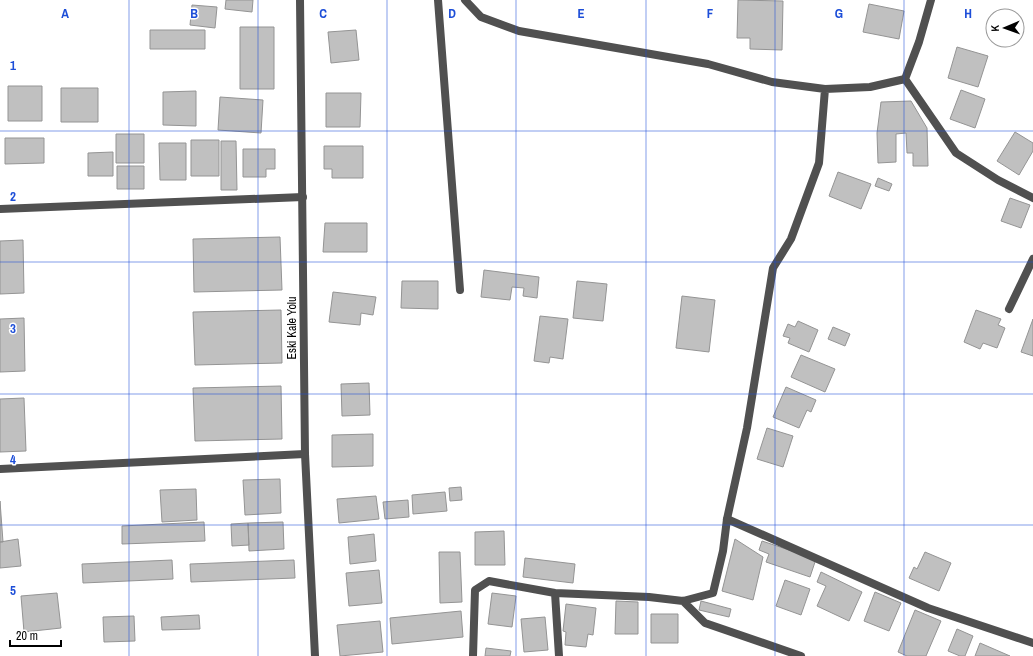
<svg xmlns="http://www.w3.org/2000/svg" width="1033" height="656" font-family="'Archivo Narrow',sans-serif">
<rect width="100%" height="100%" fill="#fff"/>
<!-- building -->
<path fill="#c0c0c0" stroke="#949494" d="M226,0H253L252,12L225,9Z
M738,0L783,1L782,50L750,49V38H737Z
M869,4L904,11L899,39L863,32Z
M192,5L217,7L215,28L190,25Z
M240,27H274V89H240Z
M150,30H205V49H150Z
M356,30L359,60L331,63L328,32Z
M957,47L988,56L978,87L948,78Z
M8,86H42V121H8Z
M61,88H98V122H61Z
M961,90L985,99L975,128L950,119Z
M196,91V126L163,125V92Z
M326,93H361L360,127H326Z
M220,97L263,100L261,133L218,130Z
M911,101L927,128L928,166H913V153H907L906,133L896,134V162L878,163L877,133L881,102Z
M1015,132L1033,143V151L1019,175L997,161Z
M116,134H144V163H116Z
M5,138H44V163L5,164Z
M191,140H219V176H191Z
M221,141H236L237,190H221Z
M159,143H186V180H160Z
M324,146H363V178H332V169H324Z
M243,149H275V169H266V177H243Z
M113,152V176H88V153Z
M117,166H144V189H117Z
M838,172L871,184L861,209L829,196Z
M878,178L892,184L889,191L875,186Z
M1010,198L1030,205L1021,228L1001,221Z
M325,223H367V252H323Z
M280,237L282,290L194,292L193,239Z
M23,240L24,293L0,294V241Z
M484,270L539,277L537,298L523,296L524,288L512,287L510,300L481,297Z
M402,281H438V309L401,308Z
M577,281L607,284L603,321L573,318Z
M333,292L376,297L373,315L361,313L360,325L329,322Z
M682,296L715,300L709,352L676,348Z
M281,310L282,363L195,365L193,312Z
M976,310L1001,319L998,325L1005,328L997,348L983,343L980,349L964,342Z
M540,316L568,319L563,359L550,357L549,363L534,361Z
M24,318L25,371L0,372V319Z
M1033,319V356L1021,352Z
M798,321L818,330L809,352L788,343L790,338L783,336L788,324L795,327Z
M833,327L850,334L845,346L828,339Z
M801,355L835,369L825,392L791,377Z
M369,383L370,415L342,416L341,384Z
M281,386L282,439L195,441L193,388Z
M786,387L816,400L811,412L807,410L799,428L773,417Z
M24,398L26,451L0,452V399Z
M767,428L793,436L783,467L757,459Z
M373,434V466L332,467V435Z
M280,479L281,513L245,515L243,480Z
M461,487L462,500L450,501L449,488Z
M196,489L197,520L162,522L160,490Z
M445,492L447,511L413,514L412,495Z
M376,496L379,519L339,523L337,499Z
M408,500L409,517L385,519L383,502Z
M0,501L3,542H0Z
M204,522L205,541L122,544V526Z
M283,522L284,549L249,551L248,523Z
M248,523L249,545L232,546L231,524Z
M504,531L505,565H475V532Z
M374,534L376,561L350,564L348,537Z
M18,539L21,566L0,568V542Z
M735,539L763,557L753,600L722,591Z
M762,541L816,559L810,577L766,562L769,554L759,550Z
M439,552H460L462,602L440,603Z
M925,552L951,563L939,591L909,578L914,567L917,569Z
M525,558L575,564L573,583L523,577Z
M172,560L173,579L83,583L82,564Z
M294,560L295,578L191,582L190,564Z
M379,570L382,603L349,606L346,573Z
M821,572L862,592L849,621L817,606L826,586L817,582Z
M785,580L810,589L801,615L776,606Z
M875,592L901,603L889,631L864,621Z
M57,593L61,628L24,632L21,596Z
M492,593L516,596L512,627L488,624Z
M616,601L638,602V634H615Z
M701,601L731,609L729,617L699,610Z
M566,604L596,608L593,635L588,634L586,647L565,645L566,632L563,631Z
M915,610L941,621L926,656H907L898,652Z
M461,611L463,637L392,644L390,618Z
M651,614H678V643H651Z
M199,615L200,629L162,630L161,617Z
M134,616L135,641L104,642L103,617Z
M545,617L548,650L524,652L521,619Z
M380,621L383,652L340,656L337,625Z
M957,629L973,636L965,656H960L948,651Z
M980,643L1010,656H975Z
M486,648L511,651L510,656H485Z"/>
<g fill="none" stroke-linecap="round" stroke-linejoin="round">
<!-- service -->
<path stroke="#505050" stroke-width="8" d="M438,0L460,290
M727,519L928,608L1033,643"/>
<!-- minor -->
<path stroke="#505050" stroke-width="8" d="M465,0L481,17L519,31L708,64L772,82L825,89L870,87L905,79L919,42L931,0
M905,79L956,153L998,180L1033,198
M0,209L303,197
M1009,309L1033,259
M0,469L305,454
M555,593L559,656
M683,601L705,623L801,656
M473,656L475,590L489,581L555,593L649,597L683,601L713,593L723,551L727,519L747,428L773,268L791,239L819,163L825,89"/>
<!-- tertiary -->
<path stroke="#505050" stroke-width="8" d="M300,0L305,454L315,656"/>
</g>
<!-- grid -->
<path fill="none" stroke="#1d4ed8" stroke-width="1" stroke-opacity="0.55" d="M129,0V656M258,0V656M387,0V656M516,0V656M646,0V656M775,0V656M904,0V656M0,131H1033M0,262H1033M0,394H1033M0,525H1033"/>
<g text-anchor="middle" stroke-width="3" stroke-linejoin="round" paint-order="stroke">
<!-- street labels -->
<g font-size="12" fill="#000" stroke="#fff">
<text transform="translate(292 328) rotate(-90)" y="4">Eski Kale Yolu</text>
</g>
</g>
<g font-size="13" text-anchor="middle" font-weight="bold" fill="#1d4ed8" stroke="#fff" stroke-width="3" stroke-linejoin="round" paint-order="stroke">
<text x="65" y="18">A</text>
<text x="194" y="18">B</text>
<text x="323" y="18">C</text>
<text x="452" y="18">D</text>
<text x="581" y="18">E</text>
<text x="710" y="18">F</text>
<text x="839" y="18">G</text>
<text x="968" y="18">H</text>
<text x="13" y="70">1</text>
<text x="13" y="201">2</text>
<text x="13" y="333">3</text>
<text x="13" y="464">4</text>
<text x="13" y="595">5</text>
</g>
<!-- north arrow -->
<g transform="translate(1005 28) rotate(268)"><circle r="19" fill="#ffffff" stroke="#999999"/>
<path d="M0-3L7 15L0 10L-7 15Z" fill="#000000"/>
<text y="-6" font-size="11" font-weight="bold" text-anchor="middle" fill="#000000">K</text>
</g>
<!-- scale -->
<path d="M10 640v6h51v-6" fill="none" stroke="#000000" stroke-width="2"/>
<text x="16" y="640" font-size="12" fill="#000000" stroke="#ffffff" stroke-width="3" paint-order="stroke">20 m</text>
</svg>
